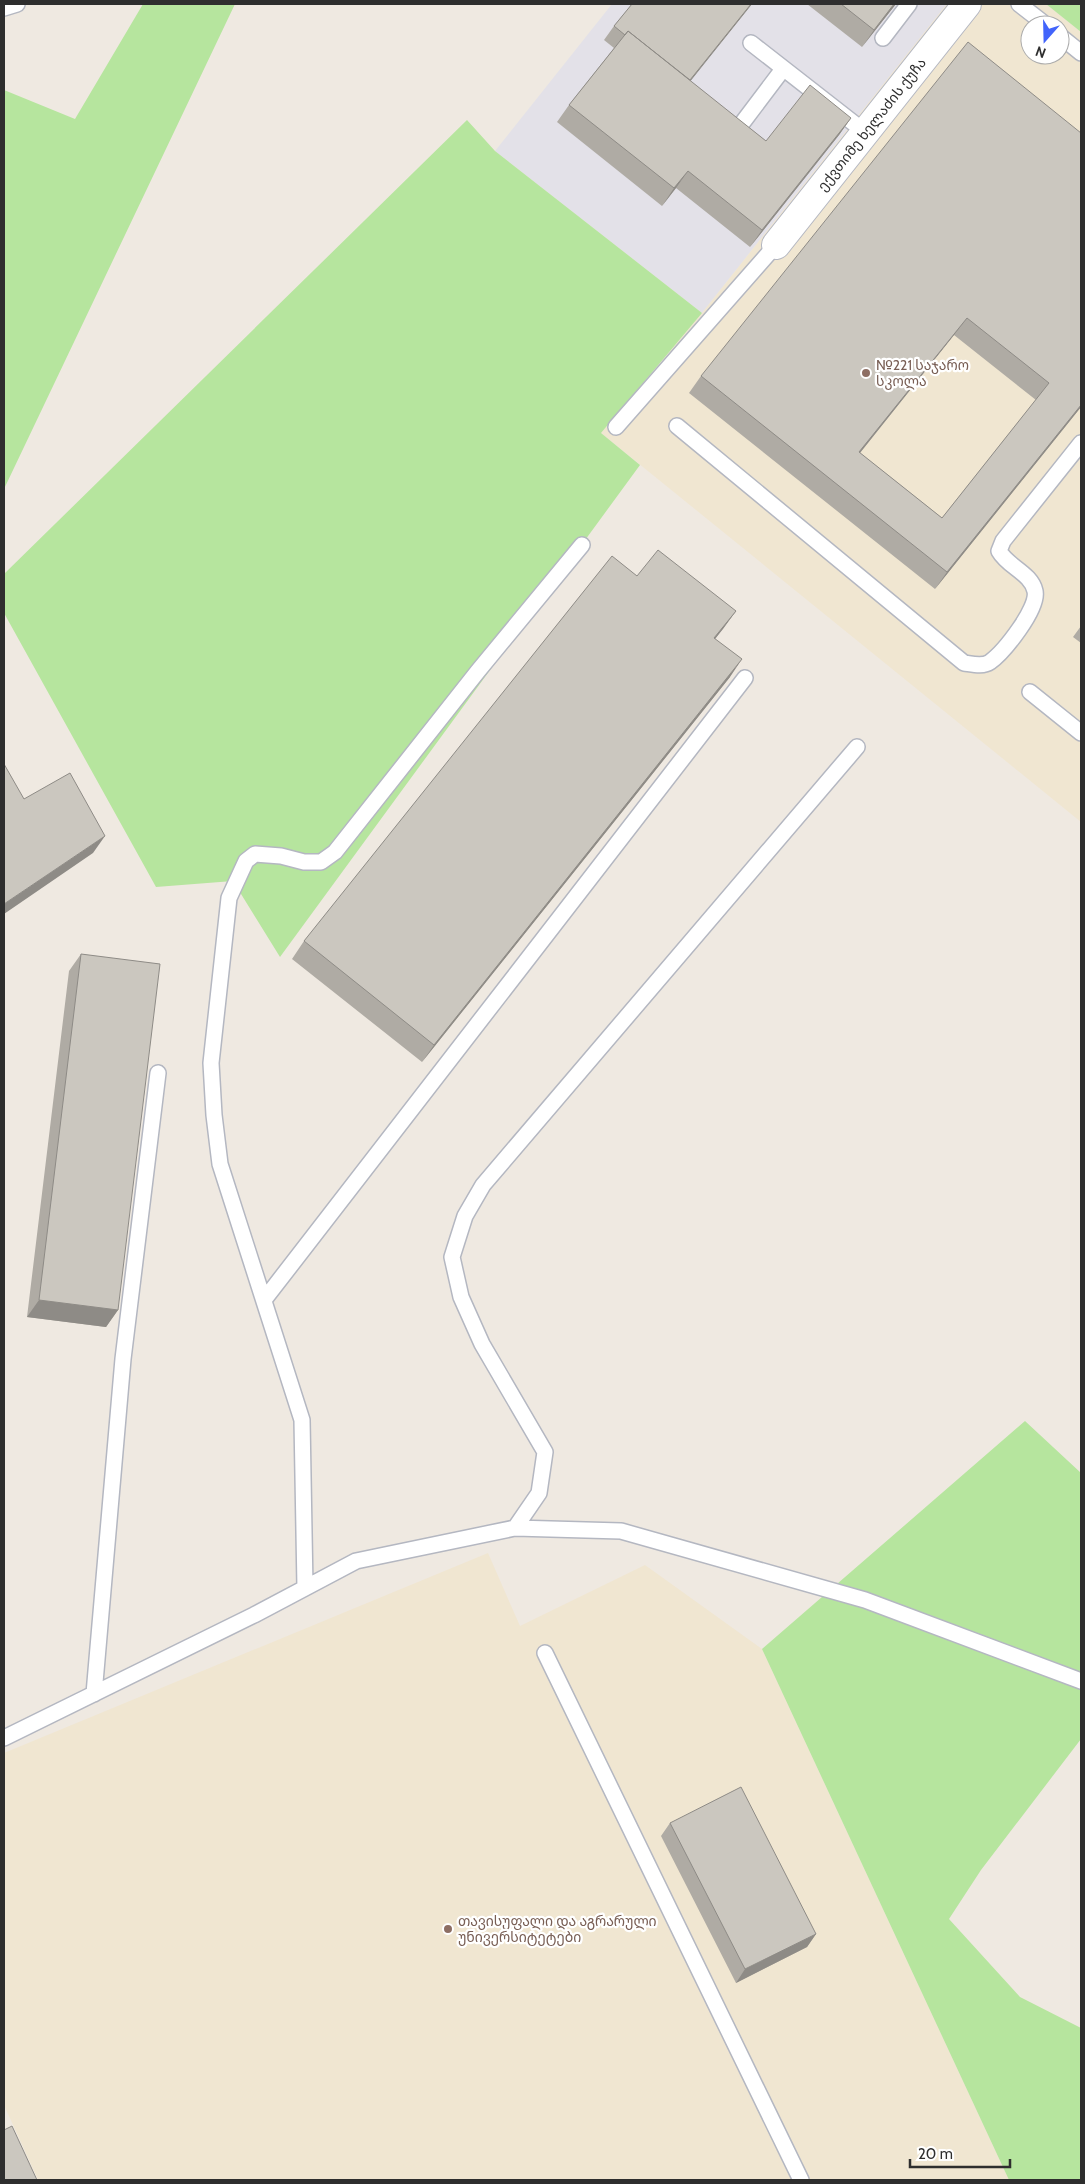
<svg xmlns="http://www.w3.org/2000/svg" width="1085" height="2184" font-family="Cabin,'Noto Sans Georgian',sans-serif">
<rect width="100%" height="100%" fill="#efe9e1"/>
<!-- industrial -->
<path fill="#e3e1e8" d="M612,4H947L702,313L495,151Z"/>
<!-- education -->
<path fill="#f0e6d1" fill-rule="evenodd" d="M947,4H1046L1081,32V822L601,433L702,313ZM1030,25H1060V55H1030Z
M488,1553L520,1626L645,1565L762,1649L1009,2180H38L4,2105V1753Z"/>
<!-- green -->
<path fill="#b6e59e" d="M143,4H235L4,489V90L75,119Z
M1046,4H1081V32Z
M467,120L495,151L702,313L601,433L640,465L280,957L233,881L156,887L4,613V574Z
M1025,1421L1081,1473V1739L981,1870L949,1919L1020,1997L1081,2028V2180H1009L762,1649Z"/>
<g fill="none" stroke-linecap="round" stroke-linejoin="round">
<defs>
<path id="lane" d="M1019,4L1046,25
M4,8L17,4
M1060,36L1081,53
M883,38L909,4
M751,43L865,132
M743,122L783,69
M677,426L964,663C972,664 983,667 990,662C1004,652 1039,608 1035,591C1031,573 1008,567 999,551L1003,541L1081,443
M616,427L776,245
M1030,692L1081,733
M264,1300L745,678
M515,1528L621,1531L865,1600L1081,1681
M305,1588L302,1420L220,1164L214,1115L211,1063L229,898L246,861L255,854L281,856L304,862H321L335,852L478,671L582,545
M545,1653L801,2180
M94,1694L123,1359L158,1073
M4,1738L254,1615L356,1561L515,1528L539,1493L545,1452L482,1344L461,1297L452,1257L465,1216L483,1185L857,747"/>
<g id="street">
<path id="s1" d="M776,245L967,4"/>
</g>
</defs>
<!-- lane casing -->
<use href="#lane" stroke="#b4b7c1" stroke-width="18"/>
<!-- street casing -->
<use href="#street" stroke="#b4b7c1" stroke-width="30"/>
<!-- lane -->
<use href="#lane" stroke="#fff" stroke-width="15"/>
<!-- street -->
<use href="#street" stroke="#fff" stroke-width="28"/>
</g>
<!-- wall -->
<path fill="#afaba4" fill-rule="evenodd" d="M632,4H752L690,81L766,141L851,118L839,135L750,247L676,188L662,206L557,122L569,105L614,48L604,40L614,26Z
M807,4H896L862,47Z
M1081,133V407L935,589L689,393L701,376ZM954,335L1036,400L942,518L860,453Z
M637,576L736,611L715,639L730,677L422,1062L292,959L304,941Z
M1081,626V643L1073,637Z
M81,954L118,1310L106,1327L27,1317L69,971Z
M670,1823L816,1934L807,1947L736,1983L661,1836Z"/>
<!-- shaded-wall -->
<path fill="#8e8b86" d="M751,4H752L677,98L687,84Z
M894,4H896L862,47L874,30Z
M851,118L839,135L750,247L762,230Z
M688,171L676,188L662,206L674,188Z
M967,318L954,335L847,469L859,452Z
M1081,405V407L935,589L947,572Z
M736,611L723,629L702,655L714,638Z
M742,659L730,677L422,1062L434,1045Z
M105,836L93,853L4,914V904Z
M39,1300L118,1310L106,1327L27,1317Z
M816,1934L807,1947L736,1983L745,1969Z"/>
<!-- building -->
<path fill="#cbc7bf" stroke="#8e8b86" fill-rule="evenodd" d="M632,4H751L690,80L628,31L625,35L614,26Z
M841,4H894L874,30Z
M628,31L766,141L810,85L851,118L762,230L688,171L674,188L569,105Z
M968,42L1081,133V405L947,572L701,376ZM967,318L1049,383L942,518L859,452Z
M658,550L736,611L714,638L742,659L434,1045L304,941L612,556L637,576Z
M4,764L24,799L70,773L105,836L4,904Z
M81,954L160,964L118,1310L39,1300Z
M741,1787L816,1934L745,1969L670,1823Z
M12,2126L37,2180H4V2130Z"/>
<!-- markers -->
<g fill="#8d6e63" stroke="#fff" stroke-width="2">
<circle cx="866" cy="373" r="5"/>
<circle cx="448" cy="1929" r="5"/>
</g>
<g text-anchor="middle" stroke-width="4.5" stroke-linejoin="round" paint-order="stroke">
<!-- street labels -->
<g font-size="14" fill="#2e2e2e" stroke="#fff">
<text dy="5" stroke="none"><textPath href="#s1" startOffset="154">ექვთიმე ხელაძის ქუჩა</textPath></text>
</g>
<!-- education labels -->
<g font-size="14" fill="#785e54" stroke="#fff" text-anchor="start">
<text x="876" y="370">№221 საჯარო<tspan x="876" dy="16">სკოლა</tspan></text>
<text x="458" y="1926">თავისუფალი და აგრარული<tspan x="458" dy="16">უნივერსიტეტები</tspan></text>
</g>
</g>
<!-- border -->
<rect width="1085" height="2184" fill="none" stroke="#2e2e2e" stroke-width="10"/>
<!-- north arrow -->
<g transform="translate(1045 40) rotate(200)"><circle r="24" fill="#ffffff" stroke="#ababab"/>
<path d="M0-4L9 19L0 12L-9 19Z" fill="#4264fb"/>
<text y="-8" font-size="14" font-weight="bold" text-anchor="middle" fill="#2e2e2e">N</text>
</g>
<!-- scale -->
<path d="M910 2159v8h100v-8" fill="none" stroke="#2e2e2e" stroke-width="2.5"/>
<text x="918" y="2159" font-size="15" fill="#2e2e2e" stroke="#ffffff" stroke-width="4" paint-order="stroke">20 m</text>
</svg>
